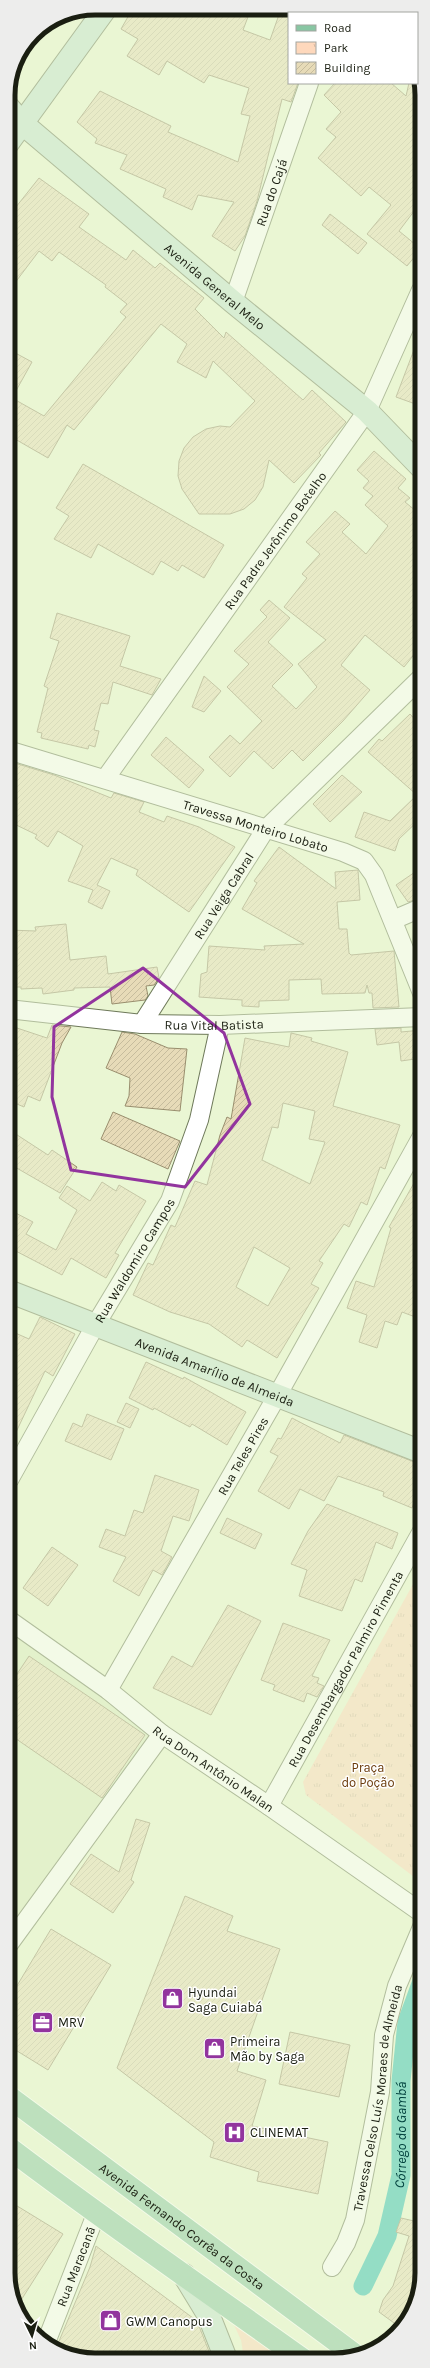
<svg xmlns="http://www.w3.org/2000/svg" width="430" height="2368" font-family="Karla,sans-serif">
<defs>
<pattern id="park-tufts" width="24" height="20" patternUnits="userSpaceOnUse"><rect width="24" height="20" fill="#fed8bc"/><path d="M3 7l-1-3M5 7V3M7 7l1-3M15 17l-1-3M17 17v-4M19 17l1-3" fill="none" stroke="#d9b9a1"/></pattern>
<pattern id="building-hatch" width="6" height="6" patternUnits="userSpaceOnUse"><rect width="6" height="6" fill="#e7dbb8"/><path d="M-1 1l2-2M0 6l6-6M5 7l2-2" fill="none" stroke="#c6bc9d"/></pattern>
</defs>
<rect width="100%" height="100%" fill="#eaf6d3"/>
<!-- built -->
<path fill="#dcebc1" d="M9,1623L163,1732L9,1926Z"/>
<!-- green -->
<path fill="#fed8bc" d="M226,2308L295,2359H244L241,2340Z"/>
<!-- park -->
<path fill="url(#park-tufts)" d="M422,1568V1883L306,1795L303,1782Z"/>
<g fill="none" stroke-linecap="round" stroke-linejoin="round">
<!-- canal -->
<path stroke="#2ebfb3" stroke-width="19" id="s1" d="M363,2286L387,2236L401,2175V2081L407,2022L422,1981"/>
</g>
<!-- building -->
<path fill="url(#building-hatch)" stroke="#998e6e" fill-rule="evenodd" d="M133,8L251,9L243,30L270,40L281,9H289V83H298L291,102L282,99L257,201L245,236L235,251L212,236L234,202L198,195L192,210L163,197L166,189L120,169L127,155L95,143L97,139L77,122L100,91L171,126L168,132L238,162L250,116L241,114L249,88L209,75L204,83L167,61L159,75L127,56L138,39L121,29Z
M335,83H391L406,96L409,83L421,84V202L399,231L421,249L407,266L367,234L391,205L369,187L361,196L318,158L336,137L326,129L341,112L324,95Z
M39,178L89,214L79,227L126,260L133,250L155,268L160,263L204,298L195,309L224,338L226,332L303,400L312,390L346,422L319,453L321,455L294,483L269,460L263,487L255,500L244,509L230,514H199L182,489L178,476L179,461L184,448L193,437L206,429L220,426L230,427L255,401L213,361L206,378L177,362L187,344L161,324L74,430L67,425L48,458L8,435V349L32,362L12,398L44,416L126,317L120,312L127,304L105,287L106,285L59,252L52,261L39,251L8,292V217Z
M330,214L367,243L358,254L322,225Z
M420,334H421V406L396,397Z
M374,451L406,479L398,488L410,498L405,502L421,515V646L404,667L365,635L341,665L370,690L343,721L303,761L292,750L273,769L254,751L230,777L209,757L230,735L240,744L262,721L227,687L249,664L234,651L267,617L260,610L269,600L290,618L268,642L293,665L272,686L296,709L317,687L298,664L326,640L284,607L307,578L302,574L320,554L306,542L335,511L350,524L342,532L366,554L388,526L365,505L373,496L363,488L369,481L357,470Z
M83,464L224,545L204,578L182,565L178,571L161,561L153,575L98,544L91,558L54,539L69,516L56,508Z
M57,613L130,636L120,666L161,679L152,695L113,682L108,704L101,703L94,730L99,731L95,747L89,745L88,749L41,738L42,733L37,732L48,688L44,686L59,641L50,638Z
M204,676L221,691L204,712L192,707Z
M410,714L421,726V818L399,839L395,851L355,837L364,812L390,821L417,795L368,752L379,739L382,741Z
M166,737L204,770L189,788L151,755Z
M8,761L54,775L111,798L114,793L144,802L139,812L164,822L167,816L199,827L235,847L189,912L136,875L138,870L111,858L97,885L110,891L102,909L88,902L93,890L68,881L83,846L58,831L48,847L35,838L37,835L8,821Z
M342,775L362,792L330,822L313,804Z
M279,847L336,889L335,872L358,870L360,900L337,902L339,929H347L349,953L351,955L394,951L399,1007L373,1008L372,993H369L367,985L365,993L322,994L321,979L289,980V1000L259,1001V1007L242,1006V1000L199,997L201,974L207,972L209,946L265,950L264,946L304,944L242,909L257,883L254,881Z
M421,868V898L408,902L396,885Z
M66,924L70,960L106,956L108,974L157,967L159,978L154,985L146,986L148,996L145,1000L112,1004L110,987L74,988V990L43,994L42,988L21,989V987H8V930L36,931L35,927Z
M8,1025L47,1038L52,1025L71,1027L62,1043L40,1101L28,1096L24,1107L10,1101L13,1093L8,1091Z
M401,1028V1032L422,1030V1058L401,1061L399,1042L377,1045L375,1029Z
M122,1032L135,1034L168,1048L187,1049L180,1111L125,1106L129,1096L130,1078L106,1068Z
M291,1033L312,1038L311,1041L348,1052L333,1106L400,1125L385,1169L380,1167L367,1205L361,1202L349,1227L344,1224L319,1261L323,1263L311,1284L319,1288L277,1358L247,1340L242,1347L209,1324L170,1312L133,1295L148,1263L153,1265L171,1225L175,1227L195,1181L207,1185L220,1135L227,1117L231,1119L245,1038L289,1047ZM283,1103L315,1111L309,1139L325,1142L310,1184L262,1160L272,1127L278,1128ZM254,1247L290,1268L268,1306L236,1287Z
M113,1112L180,1141L168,1169L101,1139Z
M8,1129L48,1155L52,1150L77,1167L60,1193L8,1163Z
M422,1169V1306L418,1318L402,1312L397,1325L385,1321L377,1348L359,1342L367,1315L347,1308L356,1281L374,1287L391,1228L389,1227Z
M102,1182L116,1191L119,1185L146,1201L115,1253L119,1255L106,1278L71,1258L62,1275L8,1247V1209L33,1222L26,1234L56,1250L77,1210L59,1198L67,1186L90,1201Z
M40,1317L75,1334L53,1376L45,1371L9,1447L8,1340L13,1332L29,1339Z
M146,1362L183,1379L184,1377L246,1412L227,1445L192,1424L190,1427L154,1408L153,1410L129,1398Z
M126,1403L139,1409L130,1428L117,1422Z
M87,1414L124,1429L111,1460L65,1441L73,1423L82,1427Z
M292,1418L340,1443L344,1435L422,1465V1478L412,1508L383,1496L384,1492L338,1476L324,1501L300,1489L289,1509L258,1491L278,1456L270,1452L278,1438L281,1439Z
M155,1475L199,1490L189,1521L173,1516L161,1551L172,1557L162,1575L153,1570L139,1596L113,1581L126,1557L99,1547L106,1529L125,1536L134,1510L143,1513Z
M327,1504L398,1533L392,1549L376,1542L362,1582L355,1579L342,1611L299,1596L307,1570L291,1564L308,1531Z
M227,1518L262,1534L255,1549L220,1533Z
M52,1547L78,1565L48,1606L23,1588Z
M228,1605L261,1621L211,1715L153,1688L172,1656L192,1667Z
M283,1623L330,1640L312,1676L319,1678L317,1683L324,1686L317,1697L307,1693L304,1702L273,1690L275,1685L261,1680Z
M29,1656L145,1735L102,1798L9,1734V1686Z
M136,1819L150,1823L131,1880L134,1882L113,1913L70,1884L91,1854L119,1872Z
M185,1896L233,1916L227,1931L280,1949L237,2071L266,2080L252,2126L328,2142L318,2194L257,2181L259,2172L210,2157L214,2142L117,2068Z
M51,1929L111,1965L48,2070L9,2046V1999Z
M290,2032L350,2045L339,2097L279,2084Z
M9,2201L63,2234L18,2305L9,2284Z
M419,2206H422V2278L415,2306L401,2328L379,2312L383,2300L393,2286L409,2236L396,2232L401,2218L414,2221Z
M96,2246L197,2321L212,2359L78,2358L57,2346L90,2267Z"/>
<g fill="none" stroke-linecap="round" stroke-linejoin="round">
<defs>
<g id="street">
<path d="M333,13L334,10"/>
<path id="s2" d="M233,302L309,83"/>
<path id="s3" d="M8,750L343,852L364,861L374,875L422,993"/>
<path id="s4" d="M105,779L367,411L421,290"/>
<path d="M393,920L421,908"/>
<path id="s5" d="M8,1009L142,1024L220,1025L422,1017"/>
<path id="s6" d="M142,1024L265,830L421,678"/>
<path id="s7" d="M9,1480L96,1324L170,1201L199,1120L220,1025"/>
<path id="s8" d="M9,1620L108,1690L162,1734L269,1806L422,1913"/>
<path id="s9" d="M108,1690L277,1396L422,1136"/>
<path id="s10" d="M269,1806L422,1531"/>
<path d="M9,1944L162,1734"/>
<path id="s11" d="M332,2267L346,2243L355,2220L380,2092L384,2035L397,1986L422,1927"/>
<path id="s12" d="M47,2340L96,2214"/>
</g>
<g id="secondary">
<path id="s13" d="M8,107L23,124L233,302L367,411L421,467"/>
<path d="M8,143L106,8"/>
<path id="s14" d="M8,1291L422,1452"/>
<path d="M184,2275L209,2316L226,2359"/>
</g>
<g id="primary">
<path id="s15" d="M9,2097L355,2355"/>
<path d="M9,2148C105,2221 204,2289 302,2359"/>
</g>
</defs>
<!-- street casing -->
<use href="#street" stroke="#6e795a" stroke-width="20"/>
<!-- secondary casing -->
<use href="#secondary" stroke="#6e795a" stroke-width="24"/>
<!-- primary casing -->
<use href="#primary" stroke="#fff" stroke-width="24"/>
<!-- street -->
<use href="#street" stroke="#fff" stroke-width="18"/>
<!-- secondary -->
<use href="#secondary" stroke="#c3e2d1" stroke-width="22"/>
<!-- primary -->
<use href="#primary" stroke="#88c6a3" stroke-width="22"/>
</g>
<!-- marked area -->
<path d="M0 0H430V2368H0ZM143,968L224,1033L250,1104L185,1187L71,1170L52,1097L54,1027Z" fill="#eaf6d3" fill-opacity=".55" fill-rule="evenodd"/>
<path fill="none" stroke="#92349e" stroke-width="3" stroke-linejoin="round" d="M143,968L224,1033L250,1104L185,1187L71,1170L52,1097L54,1027Z"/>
<!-- icons -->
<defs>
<symbol id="shop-square" viewBox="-11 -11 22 22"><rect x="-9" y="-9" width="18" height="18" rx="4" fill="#92349e" stroke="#fff"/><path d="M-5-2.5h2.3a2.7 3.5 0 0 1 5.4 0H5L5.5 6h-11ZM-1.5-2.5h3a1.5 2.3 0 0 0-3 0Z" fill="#fff"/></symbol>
<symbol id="office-square" viewBox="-11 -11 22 22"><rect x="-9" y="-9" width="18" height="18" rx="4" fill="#92349e" stroke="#fff"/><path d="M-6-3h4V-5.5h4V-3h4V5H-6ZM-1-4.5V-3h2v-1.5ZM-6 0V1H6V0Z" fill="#fff"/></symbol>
<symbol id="hospital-square" viewBox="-11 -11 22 22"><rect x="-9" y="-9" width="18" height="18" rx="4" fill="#92349e" stroke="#fff"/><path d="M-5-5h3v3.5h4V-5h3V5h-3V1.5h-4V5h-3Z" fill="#fff"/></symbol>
</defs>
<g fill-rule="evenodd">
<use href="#shop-square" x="160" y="1986" width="25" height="25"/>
<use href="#office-square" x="30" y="2010" width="25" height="25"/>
<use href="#shop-square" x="202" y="2036" width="25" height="25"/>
<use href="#hospital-square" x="222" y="2120" width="25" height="25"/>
<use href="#shop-square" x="98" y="2308" width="25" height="25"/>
</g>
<g text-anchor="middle" stroke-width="3" stroke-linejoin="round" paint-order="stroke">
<!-- street labels -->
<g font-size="13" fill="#1a1e11" stroke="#fff">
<text dy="5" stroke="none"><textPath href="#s2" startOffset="116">Rua do Cajá</textPath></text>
<text dy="5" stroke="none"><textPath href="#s13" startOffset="274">Avenida General Melo</textPath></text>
<text dy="5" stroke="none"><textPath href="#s4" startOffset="293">Rua Padre Jerônimo Botelho</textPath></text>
<text dy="5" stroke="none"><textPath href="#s3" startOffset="259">Travessa Monteiro Lobato</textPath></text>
<text dy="5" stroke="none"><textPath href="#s6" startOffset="152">Rua Veiga Cabral</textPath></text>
<text dy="5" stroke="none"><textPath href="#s5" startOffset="207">Rua Vital Batista</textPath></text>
<text dy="5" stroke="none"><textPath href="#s7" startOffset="253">Rua Waldomiro Campos</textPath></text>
<text dy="5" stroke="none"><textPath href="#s14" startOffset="222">Avenida Amarílio de Almeida</textPath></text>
<text dy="5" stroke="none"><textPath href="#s9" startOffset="270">Rua Teles Pires</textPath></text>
<text dy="5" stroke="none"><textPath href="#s10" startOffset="157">Rua Desembargador Palmiro Pimenta</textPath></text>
<text dy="5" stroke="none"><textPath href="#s8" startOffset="253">Rua Dom Antônio Malan</textPath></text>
<text dy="5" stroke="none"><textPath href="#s11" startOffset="177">Travessa Celso Luís Moraes de Almeida</textPath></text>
<text dy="5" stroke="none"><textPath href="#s15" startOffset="216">Avenida Fernando Corrêa da Costa</textPath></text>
<text dy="5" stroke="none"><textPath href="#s12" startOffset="79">Rua Maracanã</textPath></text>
</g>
<!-- park labels -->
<g font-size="13" fill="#6b3b0b" stroke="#fff">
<text x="368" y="1772">Praça<tspan x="368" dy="15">do Poção</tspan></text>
</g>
<!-- poi labels -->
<g font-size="13" fill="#1a1e11" stroke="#fff" text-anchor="start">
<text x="188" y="1997">Hyundai<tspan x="188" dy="15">Saga Cuiabá</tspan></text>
<text x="58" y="2027">MRV</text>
<text x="230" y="2046">Primeira<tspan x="230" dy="15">Mão by Saga</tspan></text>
<text x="250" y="2137">CLINEMAT</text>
<text x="126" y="2326">GWM Canopus</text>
</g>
<!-- water labels -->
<g font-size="14" font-style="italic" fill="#03433f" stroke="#fff">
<text dy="5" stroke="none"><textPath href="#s1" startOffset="158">Córrego do Gambá</textPath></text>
</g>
</g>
<!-- crop -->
<path d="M0 0H430V2368H0ZM95 15H335A80 80 0 0 1 415 95V2273A80 80 0 0 1 335 2353H95A80 80 0 0 1 15 2273V95A80 80 0 0 1 95 15Z" fill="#ededec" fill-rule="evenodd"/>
<path fill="none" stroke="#1a1e11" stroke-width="5" d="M95 15H335A80 80 0 0 1 415 95V2273A80 80 0 0 1 335 2353H95A80 80 0 0 1 15 2273V95A80 80 0 0 1 95 15Z"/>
<!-- legend -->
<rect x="288" y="12" width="130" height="72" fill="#ffffff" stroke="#a3a5a0"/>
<rect x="296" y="25" width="20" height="6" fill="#88c6a3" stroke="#a3a5a0"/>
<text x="324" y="32" font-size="12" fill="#1a1e11">Road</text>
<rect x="296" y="42" width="20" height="12" fill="url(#park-tufts)" stroke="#a3a5a0"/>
<text x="324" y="52" font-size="12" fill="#1a1e11">Park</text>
<rect x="296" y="62" width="20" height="12" fill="url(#building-hatch)" stroke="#a3a5a0"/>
<text x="324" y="72" font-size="12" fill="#1a1e11">Building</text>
<!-- north arrow -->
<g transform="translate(32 2336) rotate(175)" stroke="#ffffff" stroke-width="3" paint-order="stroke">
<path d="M0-3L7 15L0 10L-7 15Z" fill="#1a1e11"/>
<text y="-6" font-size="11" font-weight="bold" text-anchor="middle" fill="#1a1e11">N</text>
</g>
</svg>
